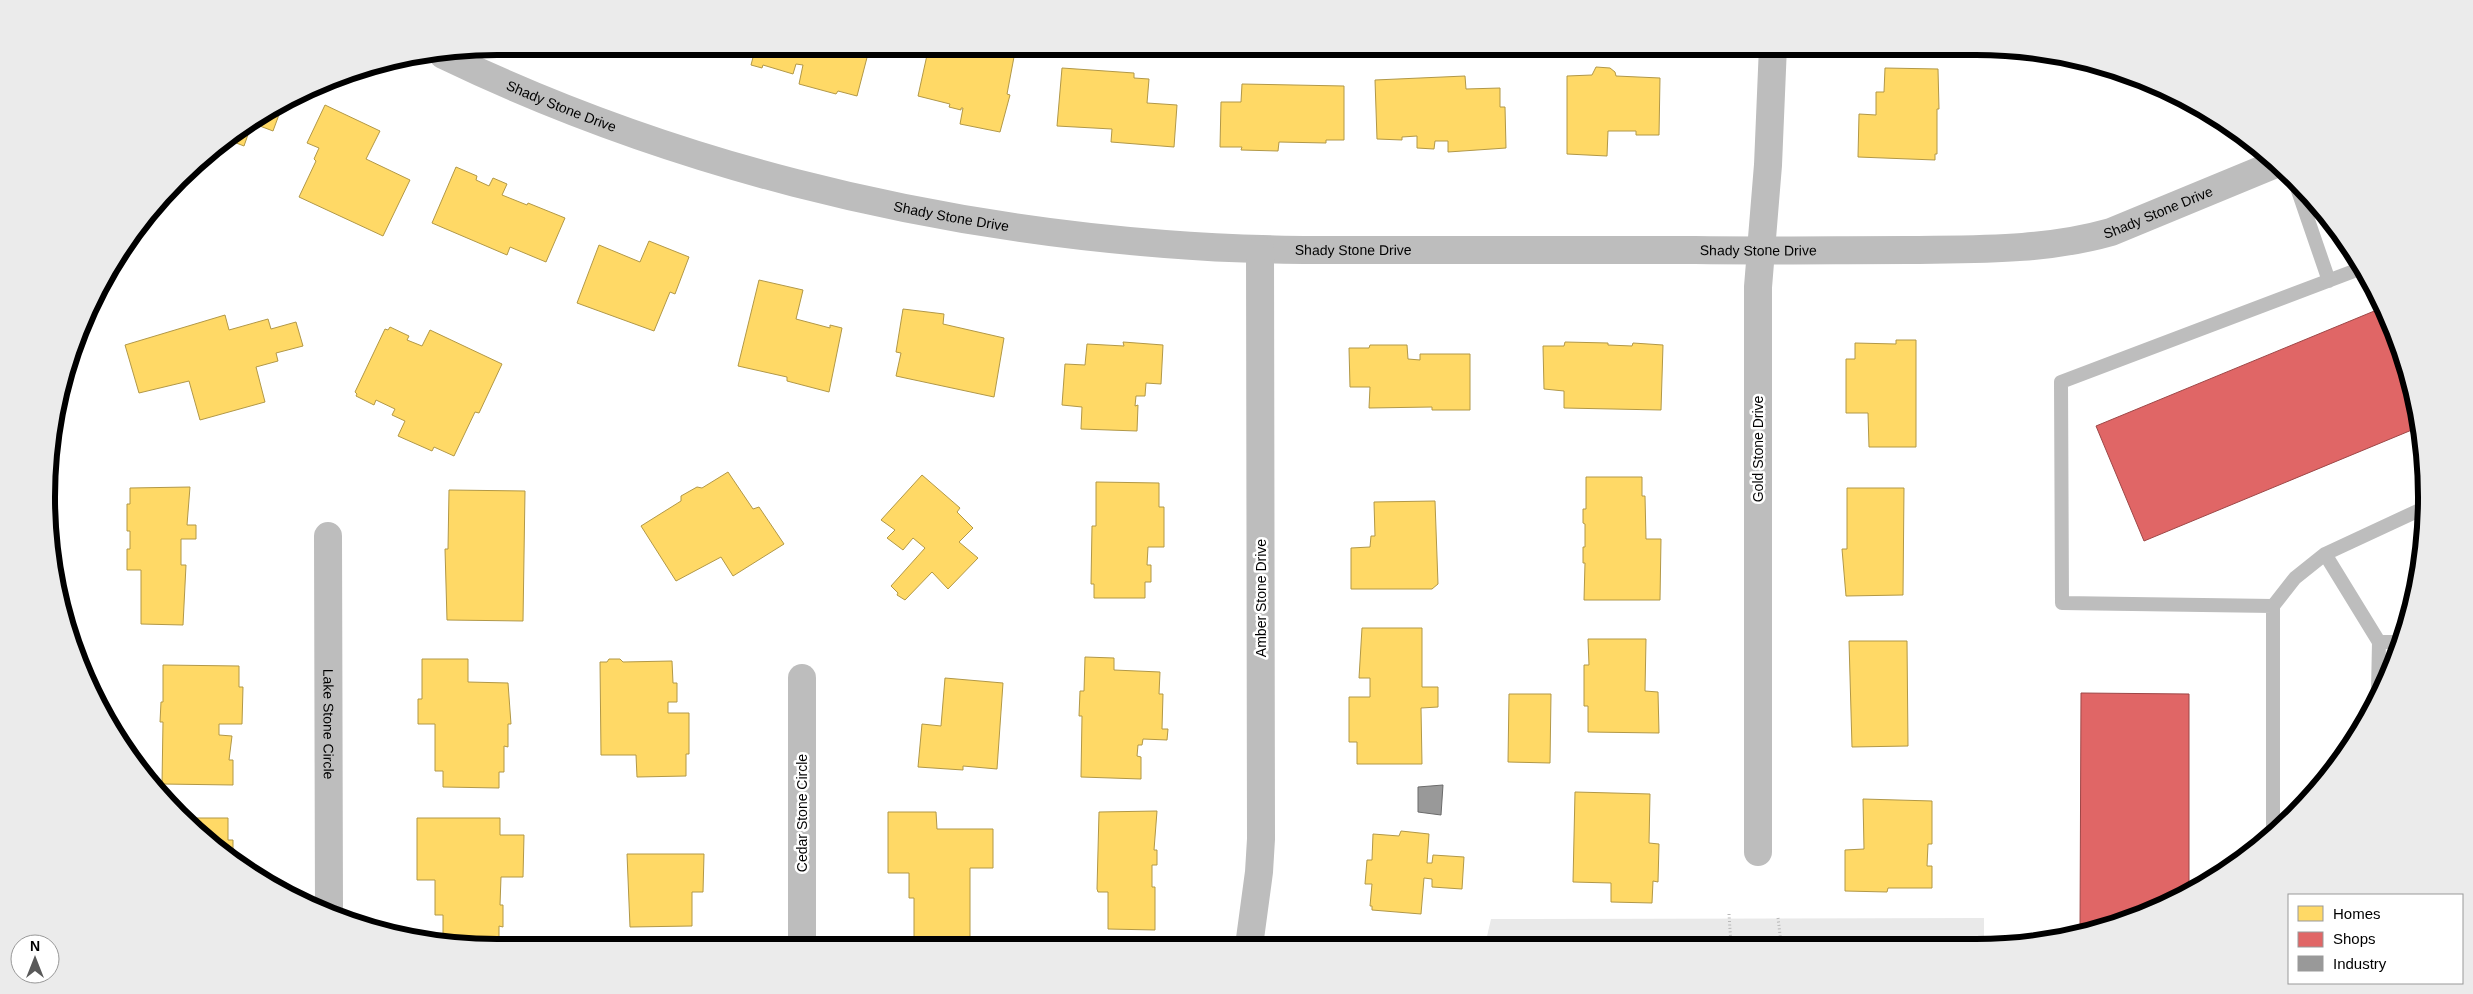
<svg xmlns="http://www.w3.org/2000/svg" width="2473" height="994" font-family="Arial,sans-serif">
<rect width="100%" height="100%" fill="#fff"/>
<!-- green -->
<path fill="#e9e9e9" d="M1984,918V944L1485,945L1491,919Z"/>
<!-- homes -->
<path fill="#ffd966" stroke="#b29847" d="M756,46H870L857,96L838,91L836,94L799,84L803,65L796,64L793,74L763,65L762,68L751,65Z
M929,46H968V49L993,56V53L1014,57L1007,94L1010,95L1000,132L960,124L963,108H961V110L949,107L950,104L918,96Z
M1596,67L1610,68L1615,72L1616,76L1660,78L1659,135H1636V131H1608L1607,156L1567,154V76L1592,75Z
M1062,68L1134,73V78L1149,79L1147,103L1177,105L1174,147L1111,142L1112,129L1057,126Z
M1885,68L1938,69L1939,109H1937V154H1935V160L1858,157L1859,114L1876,115V92H1884Z
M1465,76L1466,89L1500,88V107H1505L1506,148L1448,152V141H1435L1434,149L1417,148V136L1402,137V140L1377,139L1375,80Z
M1242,84L1344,86V140H1326V143L1279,142L1278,151L1241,150L1242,147H1220L1221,102H1241Z
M284,101L273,131L252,123L244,146L226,139L272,106Z
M325,105L380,131L366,159L410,180L383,236L299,197L316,161L314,159L319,148L307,143Z
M456,167L477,176L476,180L489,186L493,178L507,184L502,195L527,205L528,203L565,218L546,262L510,247L507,255L432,223Z
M649,241L689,257L675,294L670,292L654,331L577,303L599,245L640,262Z
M759,280L803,290L796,319L830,328V325L842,328L829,392L787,381V377L738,366Z
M903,309L944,314L943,324L1004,338L994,397L896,376L901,353L896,352Z
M225,315L229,330L268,319L271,329L296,322L303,346L276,353L278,361L256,367L265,402L200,420L189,381L139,393L125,345Z
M390,327L409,336L407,340L422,346L430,330L502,364L479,413L475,412L454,456L434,447L432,451L398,436L405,421L392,415L395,409L376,400L374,405L356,396L357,394L355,392L385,329L388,330Z
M1896,340H1916V447H1869L1868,413H1846V359H1855V343L1896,344Z
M1123,342L1163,345L1161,384L1146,383L1145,396H1136L1135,406L1138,405L1137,431L1081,429L1082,407L1062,405L1065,364L1085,365L1087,344L1124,346Z
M1565,342L1608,343V345L1632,346L1633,343L1663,345L1661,410L1564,408V391L1544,389L1543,346H1564Z
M1370,345H1407L1408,359L1420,360V354H1470V410H1432V407L1369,408L1370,387H1350L1349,348H1369Z
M728,472L753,509L759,507L784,544L733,576L721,557L676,581L641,526L681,501V496L697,487L702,488Z
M922,475L960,508L957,512L973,528L959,542L978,558L948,589L932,572L905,600L897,595L898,593L891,586L925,548L913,538L903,550L887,538L895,530L881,520Z
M1586,477H1642V496H1645L1646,539H1661L1660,600H1584L1585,563H1583V547H1585V524L1583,523V509H1586Z
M1096,482L1159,483V507H1164V547H1148L1147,565H1151V582H1145V598H1094V584H1091L1092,526H1096Z
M190,487L187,525H196V539H181V565H186L183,625L141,624V570H127V549H130V531H127V504H130V488Z
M1847,488H1904L1903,595L1846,596L1842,549H1847Z
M449,490L525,491L523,621L447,620L445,549H448Z
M1435,501L1438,584L1432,589H1351V548L1370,547L1371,536H1375L1374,502Z
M1362,628H1422V687H1438V707L1421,708L1422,764H1357V742H1349V697H1370V678H1359Z
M1588,639H1646L1645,691L1658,692L1659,733L1588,732V706H1584V665H1589Z
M1849,641H1907L1908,746L1852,747Z
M1085,657L1114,658V670L1160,672L1159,694H1163L1162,729H1168L1167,740L1143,739L1142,745H1138L1137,756L1141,757V779L1081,777L1082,716H1079L1080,691H1084Z
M422,659H468V682L508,683L511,724H508V747L504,746V772H499V788L443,787V771H435V724H418V699H422Z
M609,659H620L623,662L672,661L673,683H677V702H668V713H689V754H686V776L637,777L636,755H601L600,662H607Z
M163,665L239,666V687H243L242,724H219V735L232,736L229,760H233V785L162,784L163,722H160L161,702H163Z
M945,678L1003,683L997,769L963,766V770L918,767L922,724L941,726Z
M1509,694H1551L1550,763L1508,762Z
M1575,792L1650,794L1649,843L1659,844L1658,882L1653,881L1652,903L1611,902V883L1573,882Z
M1863,799L1932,801V844H1928L1927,866H1932V888H1888L1887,892L1845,891V850L1864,849Z
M1157,811L1154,850H1157V865H1152V887H1155V930L1108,929V892H1098L1097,889L1099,812Z
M888,812H936L937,829H993V868H970V938H914V898H909V873H888Z
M188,818H228V840H233V860L223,855Z
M417,818H500V835H524L523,877H501L500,905H503V927L499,926V941L443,939V915H435V880H417Z
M1401,831L1429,834L1427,863H1432L1433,855L1464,857L1462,889L1432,887V879L1424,878L1421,914L1372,910V906H1370L1372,884H1365L1367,860H1372L1373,834L1399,836Z
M627,854H704L703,892H692V926L630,927Z"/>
<!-- shops -->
<path fill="#e06666" stroke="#9d4747" d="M2384,307L2411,380L2419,427L2144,541L2096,426Z
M2081,693L2189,694V888L2149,913L2080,932Z"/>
<!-- industry -->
<path fill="#999" stroke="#6b6b6b" d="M1443,785L1441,815L1418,812V787Z"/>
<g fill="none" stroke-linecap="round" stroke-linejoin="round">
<!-- path -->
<path stroke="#b8b8b8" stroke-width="3" stroke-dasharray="1 2.5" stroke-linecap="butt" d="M1729,914L1731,945
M1778,918L1781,943
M1773,945L1813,940L1919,942L1923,944"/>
<!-- lane -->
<path stroke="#bdbdbd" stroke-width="14" d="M2295,182L2329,281
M2325,554L2379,642
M2273,606L2062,603L2061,382L2362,268
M2378,692L2379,642H2403
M2273,836V606L2295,578L2325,554L2424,508"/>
<!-- street -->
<g stroke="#bdbdbd" stroke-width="28">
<path id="s1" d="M443,55C667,163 917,225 1165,244C1248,251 1330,250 1413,250C1507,250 1601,250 1695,250C1766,251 1837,250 1908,250C1977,249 2044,251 2111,232L2278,163"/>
<path id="s2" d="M328,536L329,911"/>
<path d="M802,678V947"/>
<path d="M1758,852V287L1768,165L1773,46"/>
<path d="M1249,946L1259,872L1261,839L1260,250"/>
</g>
</g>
<g text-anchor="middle" stroke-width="5" stroke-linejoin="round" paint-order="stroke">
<!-- street labels -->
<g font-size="14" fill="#000" stroke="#fff">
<text dy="5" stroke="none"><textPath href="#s1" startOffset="129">Shady Stone Drive</textPath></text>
<text dy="5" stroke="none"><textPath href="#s1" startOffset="1749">Shady Stone Drive</textPath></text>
<text dy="5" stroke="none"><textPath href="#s1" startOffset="535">Shady Stone Drive</textPath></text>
<text dy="5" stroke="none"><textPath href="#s1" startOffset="939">Shady Stone Drive</textPath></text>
<text dy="5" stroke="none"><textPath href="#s1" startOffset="1344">Shady Stone Drive</textPath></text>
<text transform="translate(1758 449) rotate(-90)" y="5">Gold Stone Drive</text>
<text transform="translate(1261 598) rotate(-90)" y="5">Amber Stone Drive</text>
<text dy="5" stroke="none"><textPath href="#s2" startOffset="188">Lake Stone Circle</textPath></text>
<text transform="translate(802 813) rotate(-90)" y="5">Cedar Stone Circle</text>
</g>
</g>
<!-- crop -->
<path d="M0 0H2473V994H0ZM497 55H1976A442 442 0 0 1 2418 497V497A442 442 0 0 1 1976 939H497A442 442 0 0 1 55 497V497A442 442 0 0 1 497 55Z" fill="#ebebeb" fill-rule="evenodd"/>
<path fill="none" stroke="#000" stroke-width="6" d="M497 55H1976A442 442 0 0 1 2418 497V497A442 442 0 0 1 1976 939H497A442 442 0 0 1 55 497V497A442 442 0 0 1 497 55Z"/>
<!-- legend -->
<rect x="2288" y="894" width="175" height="90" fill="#ffffff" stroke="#999999"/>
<rect x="2298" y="906" width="25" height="15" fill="#ffd966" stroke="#999999"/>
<text x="2333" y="919" font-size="15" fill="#000000">Homes</text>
<rect x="2298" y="932" width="25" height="15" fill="#e06666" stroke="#999999"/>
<text x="2333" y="944" font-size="15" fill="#000000">Shops</text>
<rect x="2298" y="956" width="25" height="15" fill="#999999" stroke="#999999"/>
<text x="2333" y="969" font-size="15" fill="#000000">Industry</text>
<!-- north arrow -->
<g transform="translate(35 959)"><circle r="24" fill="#ffffff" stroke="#999999"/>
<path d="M0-4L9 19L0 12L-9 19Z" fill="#595959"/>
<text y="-8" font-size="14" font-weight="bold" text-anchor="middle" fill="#000000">N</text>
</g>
</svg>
